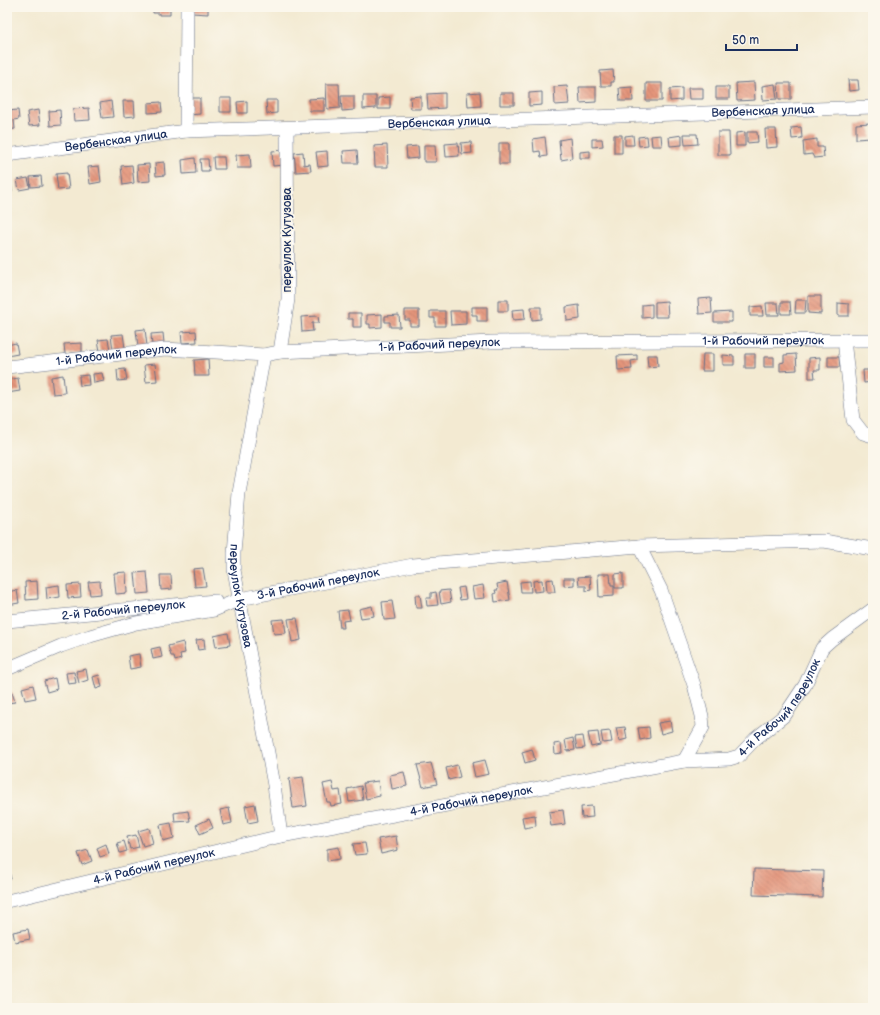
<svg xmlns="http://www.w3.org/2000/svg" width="880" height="1015" font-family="'Balsamiq Sans',sans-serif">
<defs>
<pattern id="building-back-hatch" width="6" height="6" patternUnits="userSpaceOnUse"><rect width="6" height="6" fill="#e4947a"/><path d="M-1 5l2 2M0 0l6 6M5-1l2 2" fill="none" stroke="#b87967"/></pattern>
</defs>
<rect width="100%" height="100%" fill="#fbf7ec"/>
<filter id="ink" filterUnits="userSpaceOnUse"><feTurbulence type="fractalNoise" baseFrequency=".025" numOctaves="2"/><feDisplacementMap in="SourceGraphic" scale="8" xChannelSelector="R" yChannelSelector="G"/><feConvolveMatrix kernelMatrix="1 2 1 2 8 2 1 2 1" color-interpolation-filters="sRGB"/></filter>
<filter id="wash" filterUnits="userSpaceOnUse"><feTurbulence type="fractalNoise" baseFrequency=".012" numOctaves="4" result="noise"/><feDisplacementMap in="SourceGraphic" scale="16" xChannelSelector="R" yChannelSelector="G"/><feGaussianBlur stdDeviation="0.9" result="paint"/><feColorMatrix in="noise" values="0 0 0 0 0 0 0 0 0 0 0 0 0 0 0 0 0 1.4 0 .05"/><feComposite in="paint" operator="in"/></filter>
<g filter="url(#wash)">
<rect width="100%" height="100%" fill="#f3ead2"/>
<g id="blocks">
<!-- building -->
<path fill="url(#building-back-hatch)" d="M153,7H170V15H159V13H153Z
M193,7H208V14L192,13Z
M613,70L614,82H611V86H601L600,71Z
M848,80H858L859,90L849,91Z
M754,82L755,100L737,101L736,83Z
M646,83H662V101H646Z
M778,83H791V99H779Z
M326,84H339L340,108L327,109Z
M775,84L777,99L763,100L762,86Z
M567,86L569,104L555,105L554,87Z
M579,87H596V102L580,103Z
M632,87L633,101H620L619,88Z
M716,87H729V99H716Z
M682,88V100L670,101V89Z
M688,88H703V99H689Z
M480,92L481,106L468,107L467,93Z
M542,92V105L529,106V93Z
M445,93V108L428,109L427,94Z
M500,93H514V105H500Z
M341,96H354V110L342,111Z
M363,96H376V108L363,109Z
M421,96V109H411L410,97Z
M390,97V109H378V98Z
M189,98H200V114L189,115Z
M220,98H231V112H220Z
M324,98V111H310L309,99Z
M266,100H277V113L267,114Z
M111,101L113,117L102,118L100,103Z
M123,101H134L135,116L124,117Z
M247,101V113H238L237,102Z
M161,102L162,112L148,113V103Z
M89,108L90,120L74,121L73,109Z
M18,110L19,119L14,120L15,129L7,130V111Z
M38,110L40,125L29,126L27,112Z
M60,110L61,125L50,126L49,111Z
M870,123L871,138L856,139V124Z
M801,127L802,138L792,139L791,128Z
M765,129H776L777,147L766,148Z
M718,132H729L730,155H718Z
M745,132V146H736V133Z
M747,132H757L758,142L747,143Z
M684,134H697L698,144L685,145Z
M614,135H622V153H614Z
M633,135L634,145H625V136Z
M661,135L662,146H652L651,136Z
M682,135V145L670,146L669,137Z
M647,136L648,145L639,146L638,137Z
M545,137L547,156L541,157L540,151L534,152L533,139Z
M570,138L572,158L561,160L559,140Z
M592,139H602L603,146L592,147Z
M817,139V147H823L824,157L814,158L812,154L804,155L803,141Z
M471,142L472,153L462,154L461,143Z
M458,143L459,156L446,157L445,144Z
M499,143H509V164H499Z
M387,145L388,167H375L374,146Z
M424,145H435L436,162H424Z
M418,146L419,158L407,159L406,147Z
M283,150L284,165L273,166L272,151Z
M357,150L358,163H344L343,151Z
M327,151L328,166L318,167L316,152Z
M590,151V158H580V152Z
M303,152L304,165L310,164L311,171L296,172L294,153Z
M250,154L251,168H237L236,155Z
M213,157H224L225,169H214Z
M195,158L196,173L183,174L182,160Z
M200,159H208L209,171H201Z
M164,162L165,175L156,176L155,163Z
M149,164L150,181L138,182L137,165Z
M132,165L134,183L123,185L121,166Z
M99,166L101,182L90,184L88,167Z
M67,173L69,189L58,190L56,174Z
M41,176L42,186L31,187L30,177Z
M28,178L30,188L19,190L17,180Z
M7,179H11L12,192L7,193Z
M808,296H821V314L808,313Z
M711,298L712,313L699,314L698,299Z
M498,300H508V311H498Z
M796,300H806L805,313H795Z
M667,301L668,317H655V302Z
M781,302H790L791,314H781Z
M766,303H778L779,315H767Z
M838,303L849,304V316H838Z
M652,304V317L642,318V305Z
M579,305L580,319L567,321L566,307Z
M762,306L763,316H750V307Z
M472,307H487V321H477V315H472Z
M531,307H541V319L532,320Z
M524,309L525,319L513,320L512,310Z
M405,310H419V326H410V320H405Z
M430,311H445V326H435V318H430Z
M450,311H466V324L451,325Z
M732,312V322H714V313Z
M348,313H361V327H353V319H348Z
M382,314V327L370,328V324H367V315Z
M399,315L400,327H390V322H385V316Z
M318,316L319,323H312L313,331L302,332L301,317Z
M145,329L147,346L138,347L136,330Z
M196,331L197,342L182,343L181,332Z
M163,333L164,343L152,345L151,334Z
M123,334L125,348L113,350L111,335Z
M108,339L110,350L100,351L98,340Z
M16,343L18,354L7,356V345Z
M82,343V352L65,354L64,344Z
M703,354H713V371H702Z
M745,354H755V368H745Z
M796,354L797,370L780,371V363L784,362V355Z
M637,355V360L631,361L632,369L618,370L617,356Z
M647,355H657L658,366L648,367Z
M723,355L734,356V365H723Z
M764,357H774V367H764Z
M820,357V370H814L815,378H809V358Z
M828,357H839L840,367H828Z
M208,359L209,376H195L194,360Z
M155,364L157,381L146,382L144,365Z
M125,369L127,380L118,381L117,370Z
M863,370H873V382L864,383Z
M102,373L104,381L94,383L93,374Z
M63,375L65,393L53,394L51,377Z
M88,375L89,385L80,386L79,376Z
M18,378L20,391L7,393V380Z
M203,568L206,586L195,587L193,569Z
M126,572L127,593L116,594L114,573Z
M147,572L149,593L137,594L135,573Z
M623,573V588H615V574Z
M598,574H610L611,585H614V596L599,597Z
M160,575H171L172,589L161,590Z
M590,576L591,590L586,591V586H579L578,577Z
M564,578H574V585L564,586Z
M553,579L555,592H547L546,580Z
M542,580L543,591L534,592L533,581Z
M37,581L38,599L26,600L25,582Z
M100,581L101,594L90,595L88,582Z
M530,581L531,592H521L520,582Z
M507,582L510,600L495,602L494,594L496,593L495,590H498L497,584Z
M80,584L81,597L68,598L67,585Z
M59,585L60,597L47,599L46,587Z
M483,585L485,598L474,599L472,587Z
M464,587L466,599L460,600L458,588Z
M17,590L19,603L7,605V592Z
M449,590L451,602L441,604L439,591Z
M436,592L438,605L427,606L426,598H431V593Z
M415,595H420L422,608H416Z
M392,601L395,619L384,620L382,602Z
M372,606L374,616L361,618L359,609Z
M348,610L350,620L343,621L344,628H340L338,611Z
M297,618L301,640L292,642L288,619Z
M284,619L286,633L274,634L272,620Z
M228,633L230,645L216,647L214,636Z
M204,639L205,649L198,650L196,640Z
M183,642L185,653L180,654L181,659L175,661L174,656H171L168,646Z
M160,647L162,657L153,659L151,649Z
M139,654L141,667L130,669L128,656Z
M86,669L88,680L79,683L76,671Z
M74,672L76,683L68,684L66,673Z
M99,675L102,687L96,689L93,677Z
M55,678L57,689L47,692L44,681Z
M33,685L36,698L25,700L22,688Z
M12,692L15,702L7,703V693Z
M670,721L672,731L661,734L658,723Z
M625,727L627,739L619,741L616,728Z
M649,727L650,738L640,740L638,728Z
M610,731L612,742L603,743L601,732Z
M598,732L600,745L591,747L588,733Z
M583,736L585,748L577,749L575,737Z
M573,738L575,750L567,751L565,740Z
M561,743L562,753L555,754L554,744Z
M532,749L535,760L525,763L522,752Z
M485,760L489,774L475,777L472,763Z
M431,763L437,784L423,787L417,765Z
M457,765L460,777L449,780L446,768Z
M404,772L407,786L392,789L390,775Z
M303,777L307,806L293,808L289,779Z
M378,781L380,796L366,799L363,783Z
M332,782L334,791L340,790L342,804L331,806L330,802H327L323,784Z
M361,786L363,800L349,802L347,789Z
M255,804L258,821L248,823L245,806Z
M592,806L593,817L582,818L581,807Z
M229,808L232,823L223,825L220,810Z
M563,810L565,824L551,826L549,812Z
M188,811L190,821L175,822L174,813Z
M535,815L536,826L524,828L522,817Z
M209,819L213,828L200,834L196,825Z
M171,823L174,838L163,841L160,825Z
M149,828L153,843L143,846L138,831Z
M136,835L139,847L130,849L127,837Z
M396,836L398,850L381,854L378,839Z
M124,841L127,851L120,853L117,843Z
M365,843L367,854L355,855L353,844Z
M106,844L109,854L100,857L97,848Z
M339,847L340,859L327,861V849Z
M88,850L92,861L82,865L78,853Z
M7,868H8L11,879L7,881Z
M754,869L823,871L822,897L753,895Z
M28,929L30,939L15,942L13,932Z"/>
</g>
</g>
<g filter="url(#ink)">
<use href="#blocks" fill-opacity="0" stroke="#677087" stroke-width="1"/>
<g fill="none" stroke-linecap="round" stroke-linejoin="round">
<defs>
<g id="minor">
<path d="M186,131L187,7"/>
<path id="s1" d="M7,155L186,131L873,107"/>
<path d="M844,340L853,420L863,433L873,436"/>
<path d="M280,352L288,299L287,128"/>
<path id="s2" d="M264,355L239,493L234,553V570L274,785L281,836"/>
<path id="s3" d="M7,367L165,349L264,355L280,352L491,342L873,340"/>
<path d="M639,546L661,590L694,685L702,716L703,727L684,761"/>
<path id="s4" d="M7,621L215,601"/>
<path id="s5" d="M7,669L61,646L90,636L136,623L214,610L240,599L413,565L639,546L824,541L873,549"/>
<path id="s6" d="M7,901L281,836L684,761L729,759L739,756L755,739L785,715L805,685L822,648L832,639L873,609"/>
</g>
</defs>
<!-- minor casing -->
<use href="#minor" stroke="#677087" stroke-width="14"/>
<!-- minor -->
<use href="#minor" stroke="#fff" stroke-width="13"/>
</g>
</g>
<g text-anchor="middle" stroke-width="3.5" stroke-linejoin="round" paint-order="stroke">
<!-- street labels -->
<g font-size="12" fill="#1b2f5e" stroke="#fbf7ec">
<text dy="4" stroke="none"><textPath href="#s1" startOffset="758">Вербенская улица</textPath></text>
<text dy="4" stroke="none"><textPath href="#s1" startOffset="434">Вербенская улица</textPath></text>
<text dy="4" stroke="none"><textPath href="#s1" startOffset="110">Вербенская улица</textPath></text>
<text transform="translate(287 240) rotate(-90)" y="4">переулок Кутузова</text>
<text dy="4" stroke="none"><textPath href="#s3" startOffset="758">1-й Рабочий переулок</textPath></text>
<text dy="4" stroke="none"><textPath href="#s3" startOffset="434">1-й Рабочий переулок</textPath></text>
<text dy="4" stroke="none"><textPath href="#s3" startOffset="110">1-й Рабочий переулок</textPath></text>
<text dy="4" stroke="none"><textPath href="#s5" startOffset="324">3-й Рабочий переулок</textPath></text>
<text dy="4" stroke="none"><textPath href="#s2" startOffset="244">переулок Кутузова</textPath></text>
<text dy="4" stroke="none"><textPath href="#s4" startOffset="117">2-й Рабочий переулок</textPath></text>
<text dy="4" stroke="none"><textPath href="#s6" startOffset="811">4-й Рабочий переулок</textPath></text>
<text dy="4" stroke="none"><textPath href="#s6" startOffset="475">4-й Рабочий переулок</textPath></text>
<text dy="4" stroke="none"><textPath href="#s6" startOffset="151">4-й Рабочий переулок</textPath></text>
</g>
</g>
<!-- margin -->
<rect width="880" height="1015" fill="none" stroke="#fbf7ec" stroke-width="24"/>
<!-- scale -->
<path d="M726 44v6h71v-6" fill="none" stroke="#1b2f5e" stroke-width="2"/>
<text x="732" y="44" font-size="12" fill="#1b2f5e" stroke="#fbf7ec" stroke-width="3" paint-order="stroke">50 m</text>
</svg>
